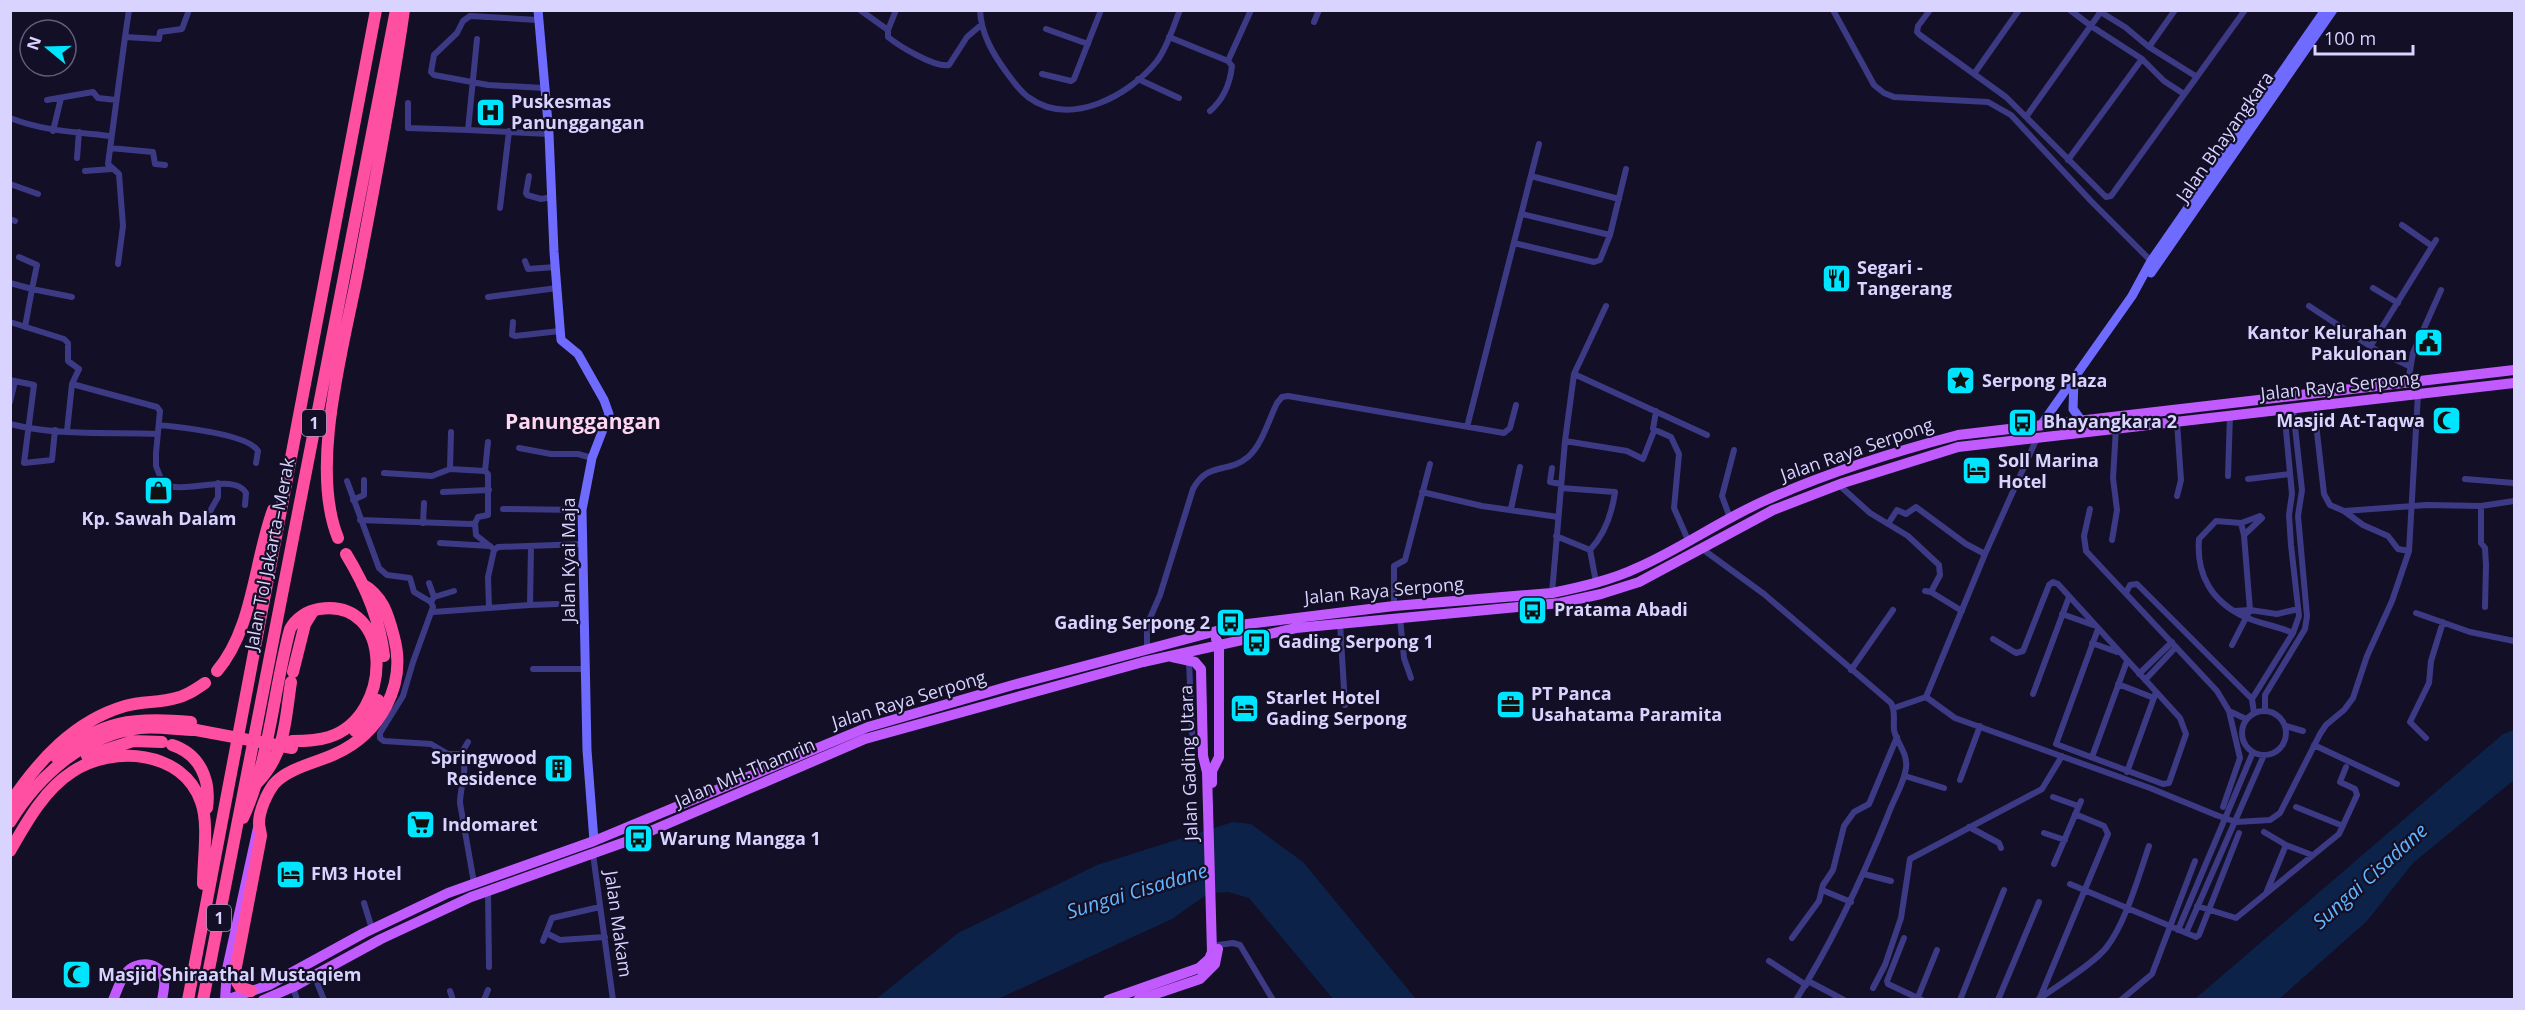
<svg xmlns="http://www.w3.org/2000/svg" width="2525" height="1010" font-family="'Open Sans',sans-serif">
<rect width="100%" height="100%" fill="#130f26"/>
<!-- water -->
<path fill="#0c2248" d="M2514,730V780L2413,863L2367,921L2279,999H2195L2503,734Z
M1233,822L1251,824L1303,862L1416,999H1333L1249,898L1228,892L1209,893L1172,919L998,999L875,1000L958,933L1097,865Z"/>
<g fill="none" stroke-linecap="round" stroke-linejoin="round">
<!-- street -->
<path stroke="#3d3a85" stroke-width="6" d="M129,10L125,37L159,39L160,32L182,29L189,10
M860,10L888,30
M896,10L888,30V37C899,46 935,68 949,65L967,37L981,25
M980,10C981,34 993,54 1007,73C1013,81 1019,90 1028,97C1070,128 1129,96 1157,61C1168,46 1173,27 1180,10
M1833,10L1874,85L1884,93L1894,97L1988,102L2011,115L2091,201L2153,263
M1930,10L1918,26L1917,32L1920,35L2006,97L2106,197L2111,196L2245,10
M2070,10L2091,26L2142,59L2164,81L2184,94
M2099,11L2125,27L2149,47L2197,77
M538,20L470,16L463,21L457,33L434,55L431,72L434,75L488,85L544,88
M1314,22L1319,10
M1046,29L1088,44
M1169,37L1228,61L1251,10
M477,39L468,130L549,134
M2149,47L2175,10
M1042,74L1071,81L1074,79L1101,10
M1974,74L2019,10
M1138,79L1179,98
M47,100L93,92L98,98L116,100
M408,103V128L468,130
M1210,111C1224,99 1230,84 1232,66L1228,61
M2026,117L2102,10
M10,118C43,131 76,132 111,136
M53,131L61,98
M110,148L153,152L155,164L165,165
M77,158L79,132
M2068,160L2142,59
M85,171L112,169
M529,176L526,193L527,195L541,199L552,197
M1531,176L1619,199
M10,184L38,194
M500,208L509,131
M1522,214L1610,235
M10,219L15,221
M2402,225L2432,246
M1514,243L1594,262L1600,260L1610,235L1626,169
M525,261L528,269L555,267
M118,264L123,226L119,174L108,164L125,37
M10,283L32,289L37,265L19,257
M2373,288L2398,303
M488,297L557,288
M2309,306L2376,350L2409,366
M10,322L64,339L68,343V361L79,369L72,384L67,431
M513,322L512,335L515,336L560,331
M25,327L32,289L72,297
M2370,347L2436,240
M1574,374L1707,435
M10,380L34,385L24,463L52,460L55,430
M2408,382L2413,353L2441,290
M72,384L157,407L160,411L156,453V466L163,484C184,495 235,472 246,493L245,505
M10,402L15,381
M2314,406L2324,494L2330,505L2344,511L2427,505L2481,506L2514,501
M1656,411L1653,429L1671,437L1679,454L1674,508L1688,540
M2177,422L2181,480L2177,496
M10,424C58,436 109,432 157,434
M159,425C179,427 248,434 258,451L256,463
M1467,427L1539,144
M2037,438L1985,554L1926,697L1955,718L2150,788L2216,815
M1565,441L1627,451L1643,459L1654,431
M519,448L551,454H578L592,458
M1552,468L1550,482L1561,484
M450,469L451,432
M384,473L432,476L450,469L485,471
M2228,476L2230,415
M2248,479L2290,474
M2465,479L2514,483
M347,481L379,568L387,575L410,578L414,592L431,602L433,607L413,662L403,696L380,733V738L384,741L431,744L448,754H461
M1839,485L1870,513L1908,536L1939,565L1940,575L1931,592
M1561,488L1615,492C1612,513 1605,534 1590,550
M443,492L489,490
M1422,492L1482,506L1558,517
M353,500L364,495V480
M2481,506V543L2485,548L2486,565L2485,607
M503,509L582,510
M1511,509L1520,467
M2090,509L2084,536L2086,551L2217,691L2229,711L2246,719
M2344,511L2363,525L2388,536L2398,549L2409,551
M208,515L218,497V483
M1730,518L1722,496L1734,450
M2262,518L2260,516L2241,523L2216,521L2199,539C2196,575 2212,602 2245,617C2260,624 2278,626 2293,633
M360,520L470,524L475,523L478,517L488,515V474L485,471L488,442
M423,523L424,503
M475,523L476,535L491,547
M1888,524L1897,510L1906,514L1916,507L1966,544L1985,554
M2244,535L2262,518
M1556,536L1590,550L1596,582
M2112,540L2117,510L2113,478L2116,428
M440,543L490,546
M1701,548L1764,594L1891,703C1896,712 1893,720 1894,730C1897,744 1908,753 1906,768C1904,784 1893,800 1888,815C1862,879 1833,941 1796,1000
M494,550L498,547L583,544
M429,583L434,597L431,602
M1925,591L1931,592L1962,611
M1552,593L1565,441L1574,374L1606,306
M2126,593L2130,585L2137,584L2252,699
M434,597L454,591
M530,605L557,604
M1394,606V566L1405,560L1430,464
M489,608L488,577L494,550
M2234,611L2250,610L2277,614L2298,609
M433,612L530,605L531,546
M2416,613L2470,632L2514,641
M2062,614L2093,625
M1400,618L1404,658L1411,678
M1340,623L1345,705
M1993,639L2016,653L2023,651L2049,585L2053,582L2058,584L2180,718L2186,734L2169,783L2163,784L2056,744L2098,629
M2092,643L2117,652
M2232,645L2250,610L2244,535L2241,523
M1147,649V625L1160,595L1193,489C1208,461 1228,474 1248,457C1262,445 1269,419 1277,403L1282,397L1288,396L1504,433L1510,428L1516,405
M1189,661L1192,733
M533,669H586
M1851,670L1893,610
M2139,674L2172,642
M2145,680L2176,647
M2118,684L2154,698
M2033,694L2069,597
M1894,708L1926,697
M2265,710V695L2305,629L2307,616L2298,516L2302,490L2293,409
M2242 733a22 22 0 1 1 44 0a22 22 0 1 1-44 0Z
M2254,713L2252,699L2293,633L2299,616L2291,545L2289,515L2292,494L2284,409
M2286,726L2303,731
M2426,738L2410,722L2429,683L2431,661L2443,622
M2314,745L2397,784
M461,754C469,770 460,785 460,803L474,883
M461,754L468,742
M2092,757L2127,661
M2127,772L2156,692
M1905,776L1944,788
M1960,780L1980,726
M2053,797L2078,806
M2223,807L2240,758L2229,711
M2296,807L2343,826
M2236,822L2270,820L2280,813L2320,734L2326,725L2344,710L2353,698L2367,656L2392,601L2409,551L2418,394
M1969,827L1999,843L2001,848
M2264,832L2286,845L2312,855
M2044,833L2065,840
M593,854L613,1000
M2054,864L2081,801
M1864,874L1891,881
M2070,884L2196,937L2199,935L2239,833
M1822,890L1851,902
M488,891L489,967
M2267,891L2286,845
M364,903L372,929
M2197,906L2236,918L2339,834L2357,795L2355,789L2340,782L2346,767
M2178,930L2253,752
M546,933L560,940L605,937
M2186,933L2264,755
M1792,938L1819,901L1823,885L1833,870L1844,826L1854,812L1869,804L1897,737
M1904,938L1887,981L1888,984L1922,1000
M543,941L552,918L600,907
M1218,945L1233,943L1240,945L1273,1000
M1769,961L1806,985
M314,975L324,1000
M1808,981L1844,1000
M293,987L297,1000
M1873,988L1885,965L1901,918L1910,859L2042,789L2062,756
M450,991L453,1000
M1918,997L1937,950
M2039,999C2058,985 2092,965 2106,948C2125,925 2139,875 2149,846
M484,1000L488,990
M1960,1000L2004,890
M1998,1000L2039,902
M2039,1000L2108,834L2104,826L2075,814
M2121,1000L2152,974L2195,861"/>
<!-- secondary -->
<path stroke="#6f6bff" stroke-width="9" d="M538,10L549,134L554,252L561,340L578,354L604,400L609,414L592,458L582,510L587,750L594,841
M2151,273L2333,10
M2074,380L2073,409L2081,420
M2041,425L2132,296L2151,261L2325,10"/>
<!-- primary -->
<path stroke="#c25bff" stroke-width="10" d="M1212,783V771L1219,757V644L1216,639
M113,1000C117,991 120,980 126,973C136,960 162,961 164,980C165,986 163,994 162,1000
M225,1000L227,969L259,823
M226,1000L269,985L364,933L448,893L594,841L868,727L1013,685L1239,625L1394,606L1552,593C1581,587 1612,580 1639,567C1682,548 1721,520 1764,501C1826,473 1893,452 1958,435L2514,370
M263,1000L293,987L381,939L471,897L625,842L865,739L1143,662L1296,628L1560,603L1601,594L1639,582L1773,510L1843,483L1958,447L2514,383
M1108,1000L1199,968L1209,959L1212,952L1207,772L1203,756L1201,669L1195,662L1172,657
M1138,1000L1200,979L1215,964L1218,949"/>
<!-- highway -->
<path stroke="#ff4fa3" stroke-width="12" d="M338,538C308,464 346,339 360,261C376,178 392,94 404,10
M346,554C365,585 380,620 384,656
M217,671C253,629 254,562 273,510
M293,672L305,624L313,611
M355,731L367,719L378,700
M172,745C200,754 211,780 207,808
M87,756L133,741L162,742
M56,757C102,720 133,717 191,722
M257,783C286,753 285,721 291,682
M10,803C39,760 74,721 125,706C142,701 160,703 176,698C187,696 196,689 205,683
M243,818C270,759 273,692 290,629C296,618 307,611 319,609C394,597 394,716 329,737C317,741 305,741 292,741
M10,822C39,775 84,735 140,728C158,726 178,730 196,730
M10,851C26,823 44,790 72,772C113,745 183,750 201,802C209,823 203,860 203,884
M251,991L240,987L234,977L261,836C261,832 259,827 259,823C259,811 267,793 274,784C288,768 316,763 335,754C380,734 407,685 394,637C388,614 383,596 362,584
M188,1000L376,10
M203,1000L396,10"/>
<!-- street-bridge -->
<path stroke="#3d3a85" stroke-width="6" d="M2216,815L2236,822"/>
<!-- highway-bridge -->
<path stroke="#ff4fa3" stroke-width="12" d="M196,730L292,748"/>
</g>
<!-- icons -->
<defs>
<symbol id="hospital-square" viewBox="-11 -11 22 22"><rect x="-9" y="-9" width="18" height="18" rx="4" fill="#00e5ff" stroke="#130f26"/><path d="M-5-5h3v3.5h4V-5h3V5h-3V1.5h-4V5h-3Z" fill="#111"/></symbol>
<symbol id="restaurant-square" viewBox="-11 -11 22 22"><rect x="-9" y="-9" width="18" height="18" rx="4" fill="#00e5ff" stroke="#130f26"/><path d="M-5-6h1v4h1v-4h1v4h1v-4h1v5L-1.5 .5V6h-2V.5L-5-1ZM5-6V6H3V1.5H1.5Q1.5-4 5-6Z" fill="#111"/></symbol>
<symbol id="civic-square" viewBox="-11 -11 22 22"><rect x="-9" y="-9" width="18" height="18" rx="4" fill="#00e5ff" stroke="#130f26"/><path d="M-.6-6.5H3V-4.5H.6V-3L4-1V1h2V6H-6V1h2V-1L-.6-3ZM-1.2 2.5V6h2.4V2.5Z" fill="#111"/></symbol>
<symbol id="sight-square" viewBox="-11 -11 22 22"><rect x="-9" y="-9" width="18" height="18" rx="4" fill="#00e5ff" stroke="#130f26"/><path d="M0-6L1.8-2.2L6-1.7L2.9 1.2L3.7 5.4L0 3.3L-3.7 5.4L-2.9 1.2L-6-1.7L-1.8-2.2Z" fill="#111"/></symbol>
<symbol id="mosque-square" viewBox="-11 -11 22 22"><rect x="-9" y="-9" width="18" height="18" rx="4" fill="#00e5ff" stroke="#130f26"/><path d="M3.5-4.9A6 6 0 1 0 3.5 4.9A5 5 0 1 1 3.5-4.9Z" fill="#111"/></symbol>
<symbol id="bus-square" viewBox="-11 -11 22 22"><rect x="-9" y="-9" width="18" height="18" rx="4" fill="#00e5ff" stroke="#130f26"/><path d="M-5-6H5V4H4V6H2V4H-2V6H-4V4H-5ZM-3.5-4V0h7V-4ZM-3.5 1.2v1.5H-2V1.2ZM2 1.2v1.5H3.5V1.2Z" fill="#111"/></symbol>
<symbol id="hotel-square" viewBox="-11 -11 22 22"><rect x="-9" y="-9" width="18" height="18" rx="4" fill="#00e5ff" stroke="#130f26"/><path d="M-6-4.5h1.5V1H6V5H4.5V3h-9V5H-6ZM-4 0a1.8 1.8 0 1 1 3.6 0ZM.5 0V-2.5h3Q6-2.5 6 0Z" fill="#111"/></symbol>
<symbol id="shop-square" viewBox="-11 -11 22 22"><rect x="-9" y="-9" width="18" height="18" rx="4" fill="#00e5ff" stroke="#130f26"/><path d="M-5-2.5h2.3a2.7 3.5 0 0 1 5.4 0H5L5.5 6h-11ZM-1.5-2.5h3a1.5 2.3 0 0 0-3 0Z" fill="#111"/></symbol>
<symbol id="office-square" viewBox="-11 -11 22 22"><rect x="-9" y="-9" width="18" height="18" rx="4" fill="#00e5ff" stroke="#130f26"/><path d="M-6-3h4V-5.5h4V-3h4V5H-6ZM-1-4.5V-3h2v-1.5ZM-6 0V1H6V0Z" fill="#111"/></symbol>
<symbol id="building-square" viewBox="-11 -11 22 22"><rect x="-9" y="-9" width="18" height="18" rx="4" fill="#00e5ff" stroke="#130f26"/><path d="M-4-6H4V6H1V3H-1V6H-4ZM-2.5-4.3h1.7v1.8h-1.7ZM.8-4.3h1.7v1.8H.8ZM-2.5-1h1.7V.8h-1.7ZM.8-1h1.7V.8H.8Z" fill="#111"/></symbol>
<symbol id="supermarket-square" viewBox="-11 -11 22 22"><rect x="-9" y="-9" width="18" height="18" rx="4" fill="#00e5ff" stroke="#130f26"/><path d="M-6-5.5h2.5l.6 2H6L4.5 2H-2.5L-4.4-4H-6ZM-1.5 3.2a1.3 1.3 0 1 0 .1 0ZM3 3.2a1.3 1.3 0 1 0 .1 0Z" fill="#111"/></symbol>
</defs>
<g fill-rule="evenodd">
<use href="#hospital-square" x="474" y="96" width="33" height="33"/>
<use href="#restaurant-square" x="1820" y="262" width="33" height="33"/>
<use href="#civic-square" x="2412" y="326" width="33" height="33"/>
<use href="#sight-square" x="1944" y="364" width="33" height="33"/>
<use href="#mosque-square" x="2430" y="404" width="33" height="33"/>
<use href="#bus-square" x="2006" y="406" width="33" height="33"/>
<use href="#hotel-square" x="1960" y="454" width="33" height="33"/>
<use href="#shop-square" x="142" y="474" width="33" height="33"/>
<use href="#bus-square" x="1516" y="594" width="33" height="33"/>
<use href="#bus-square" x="1214" y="606" width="33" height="33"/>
<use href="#bus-square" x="1240" y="626" width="33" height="33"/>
<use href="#office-square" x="1494" y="688" width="33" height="33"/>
<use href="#hotel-square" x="1228" y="692" width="33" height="33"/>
<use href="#building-square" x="542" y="752" width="33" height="33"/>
<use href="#supermarket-square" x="404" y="808" width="33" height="33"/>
<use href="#bus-square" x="622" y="822" width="33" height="33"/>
<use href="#hotel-square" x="274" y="858" width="33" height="33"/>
<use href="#mosque-square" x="60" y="958" width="33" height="33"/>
</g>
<g text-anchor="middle" stroke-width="4.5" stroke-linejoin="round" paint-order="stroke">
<!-- shield labels -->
<g fill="#130f26" stroke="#9e99be" stroke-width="1.5">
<rect x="302" y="410" width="24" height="26" rx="4.5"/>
<rect x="207" y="905" width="24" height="26" rx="4.5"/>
</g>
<g font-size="16" font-weight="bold" fill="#d9d4ff">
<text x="314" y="429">1</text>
<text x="219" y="924">1</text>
</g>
<!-- poi labels -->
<g font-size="18" font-weight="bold" fill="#d9d4ff" stroke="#130f26" text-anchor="start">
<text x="511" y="108">Puskesmas<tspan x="511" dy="21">Panunggangan</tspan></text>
<text x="1857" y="274">Segari -<tspan x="1857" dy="21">Tangerang</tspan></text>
<text x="2407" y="339" text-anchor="end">Kantor Kelurahan<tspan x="2407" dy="21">Pakulonan</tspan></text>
<text x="1982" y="387">Serpong Plaza</text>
<text x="2425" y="427" text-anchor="end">Masjid At-Taqwa</text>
<text x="2043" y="428">Bhayangkara 2</text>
<text x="1998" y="467">Soll Marina<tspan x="1998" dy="21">Hotel</tspan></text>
<text x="159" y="525" text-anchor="middle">Kp. Sawah Dalam</text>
<text x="1554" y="616">Pratama Abadi</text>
<text x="1210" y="629" text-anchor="end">Gading Serpong 2</text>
<text x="1278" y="648">Gading Serpong 1</text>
<text x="1531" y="700">PT Panca<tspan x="1531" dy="21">Usahatama Paramita</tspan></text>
<text x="1266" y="704">Starlet Hotel<tspan x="1266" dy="21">Gading Serpong</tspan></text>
<text x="537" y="764" text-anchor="end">Springwood<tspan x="537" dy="21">Residence</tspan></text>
<text x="442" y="831">Indomaret</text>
<text x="660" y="845">Warung Mangga 1</text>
<text x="311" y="880">FM3 Hotel</text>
<text x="98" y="981">Masjid Shiraathal Mustaqiem</text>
</g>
<!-- street labels -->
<g font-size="18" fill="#d9d4ff" stroke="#130f26">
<text transform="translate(2225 137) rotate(-55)" y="6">Jalan Bhayangkara</text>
<text transform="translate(2340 386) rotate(-6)" y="6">Jalan Raya Serpong</text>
<text transform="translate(1857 450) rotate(-19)" y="6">Jalan Raya Serpong</text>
<text transform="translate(270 554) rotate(-79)" y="6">Jalan Tol Jakarta–Merak</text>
<text transform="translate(569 560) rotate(-90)" y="6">Jalan Kyai Maja</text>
<text transform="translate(1384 591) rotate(-5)" y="6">Jalan Raya Serpong</text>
<text transform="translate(909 700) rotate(-17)" y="6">Jalan Raya Serpong</text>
<text transform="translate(1189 763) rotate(-92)" y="6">Jalan Gading Utara</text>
<text transform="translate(745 773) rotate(-23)" y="6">Jalan MH.Thamrin</text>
<text transform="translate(618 924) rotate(82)" y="6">Jalan Makam</text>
</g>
<!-- water labels -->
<g font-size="20" font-style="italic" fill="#62b6ff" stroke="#130f26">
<text transform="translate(2370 876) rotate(-42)" y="7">Sungai Cisadane</text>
<text transform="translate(1137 891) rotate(-17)" y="7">Sungai Cisadane</text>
</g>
<!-- quarter labels -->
<g font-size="21" font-weight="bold" fill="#ffd6f0" stroke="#130f26">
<text x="583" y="429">Panunggangan</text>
</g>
</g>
<!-- border -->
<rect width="2525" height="1010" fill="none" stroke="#d9d4ff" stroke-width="24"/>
<!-- north arrow -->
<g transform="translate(48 48) rotate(289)"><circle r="28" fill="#130f26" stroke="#625e7d" stroke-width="1.5"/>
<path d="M0-4.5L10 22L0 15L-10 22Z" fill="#00e5ff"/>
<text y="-9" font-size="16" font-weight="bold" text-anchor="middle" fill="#d9d4ff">N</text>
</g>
<!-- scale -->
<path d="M2315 45v9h98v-9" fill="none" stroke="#d9d4ff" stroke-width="3"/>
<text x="2324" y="45" font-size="18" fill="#d9d4ff" stroke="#130f26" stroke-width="4.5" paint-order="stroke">100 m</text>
</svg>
